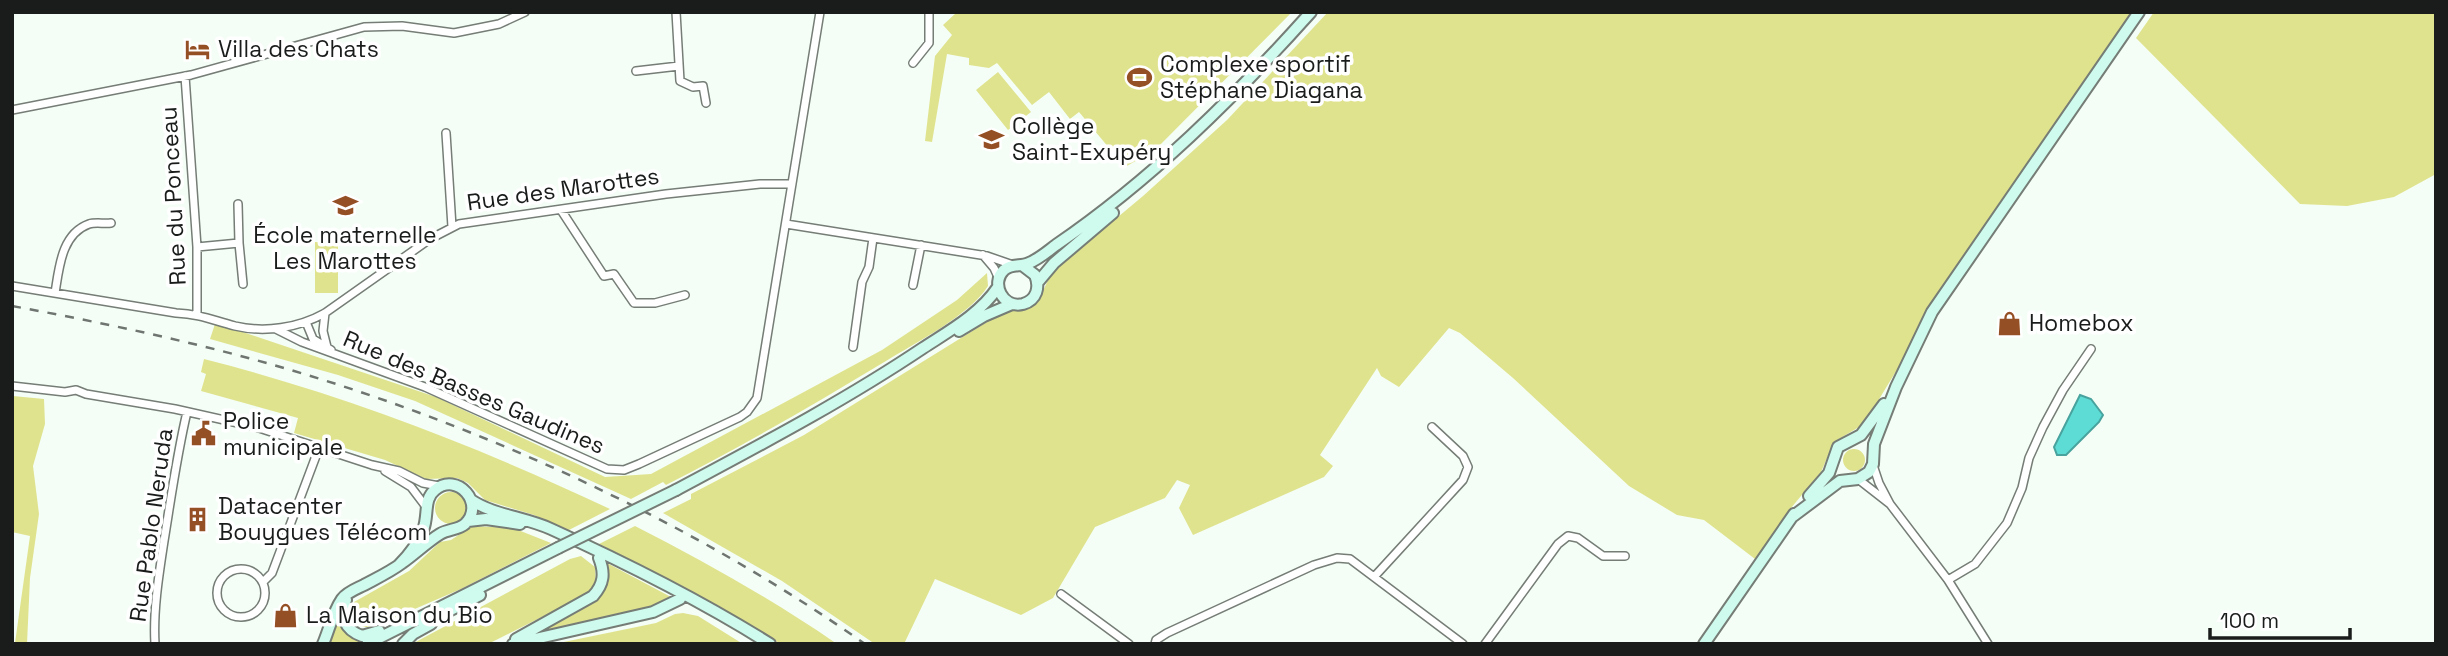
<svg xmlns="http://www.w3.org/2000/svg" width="2448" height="656" font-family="'Space Grotesk',sans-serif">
<rect width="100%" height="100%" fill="#f4fef6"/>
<!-- green -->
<path fill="#e0e38e" d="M1292,12L1155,150L1125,167L1079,112L1070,119L1049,92L1032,105L997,63L989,68L969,65V58L947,54L932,142L925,141L935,56L952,35L943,25L956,13Z
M1328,12H2139L1932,312L1864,424L1834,442L1821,472L1791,508L1759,562L1704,520L1677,515L1629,486L1513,378L1460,333L1449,328L1399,387L1381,376L1377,368L1320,455L1333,466L1324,477L1193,535L1179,508L1190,485L1177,480L1165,498L1095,527L1053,598L1021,615L935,579L904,644H875L782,581L663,513L691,499V494L804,435L1003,312L1026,308L1040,298L1051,273L1143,196L1227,120Z
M2154,12H2436V174L2394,197L2347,206L2300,204L2136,38Z
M998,72L1031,112L1008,130L976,90Z
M315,242L338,243V293H315Z
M987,273L988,286C970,315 915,343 886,361C813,405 741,447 666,485L663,482L631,499L415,401L338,375L210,339L215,324L228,327L436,397L605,477L651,474L882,350L957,300Z
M204,359C345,395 479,447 610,509L567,531L534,515L485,500L468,483L457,478L426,479L385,460L294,433L298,418L201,391L206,374L201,372Z
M13,396L44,399L45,424L33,466L39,514L30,578L27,644L15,643L30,536L12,532Z
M1843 460a11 11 0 1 1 22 0a11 11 0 1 1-22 0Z
M435 508a16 16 0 1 1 32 0a16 16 0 1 1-32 0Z
M472,526L513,528L551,543L461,589L373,627C356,628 348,619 354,602L409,571L440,542L451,540Z
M635,526C705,562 772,599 837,644H781L678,584L599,544Z
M581,556L595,567L596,584L588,594L488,644H412L570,559Z
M605,562L671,597L662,605L538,635L537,631C565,617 620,602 605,562Z
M683,613L698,616L743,644H554L656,623L675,614Z
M338,620C346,628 348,638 363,640L362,642L327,644Z"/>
<!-- water -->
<path fill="#5cdcd5" stroke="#48a29d" stroke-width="2" d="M2080,395L2091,399L2103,415L2099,422L2066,455H2057L2054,447Z"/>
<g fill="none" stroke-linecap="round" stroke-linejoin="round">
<defs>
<path id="street" d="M676,12L680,81L693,87L703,86L706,103
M913,63L929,43V12
M636,71L679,66
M185,76L197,247V314
M12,110L191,75L364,27L402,26L454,33L499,24L525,12
M446,133L452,227
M561,210L604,276L614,274L634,303H655L685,295
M786,224L987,256L1013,265
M239,243L243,284
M197,247L239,243L238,204
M983,255L994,268L999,279
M913,285L921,245
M12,286L176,313C200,314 212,320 235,326C265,333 298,328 325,313L430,239L459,224L666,194L760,184H792
M55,293C59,269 61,234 89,224C95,222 105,224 111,223
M325,313L323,331L327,347
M306,322L313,339L331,350
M276,329L302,342L425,387L607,469L624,470L639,464L740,417L747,412L757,398L820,12
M853,347L862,282L869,267L873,238
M12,386L65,392L76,390L86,394L175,409L256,427L372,465L399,471L423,483L439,486
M385,471L411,487L427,508
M1858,479L1890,504L1879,483L1873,465
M1890,504L1948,580L1988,644
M217 593a24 24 0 1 1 48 0a24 24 0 1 1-48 0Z
M1374,577L1463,480L1468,467L1463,456L1432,427
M1948,580L1975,564L2007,523L2022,488L2029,458L2043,427L2063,390L2091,349
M263,582L272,573L319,448
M1061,594L1129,644
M155,644C153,610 159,574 164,541C171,498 177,454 187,412
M1155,644L1156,640L1167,633L1314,565L1337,558L1350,559L1463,644
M1485,644L1558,544L1568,536L1578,538L1603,556H1625"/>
<path id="secondary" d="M1022,265L1035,275C1040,287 1037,300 1023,304C1003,309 990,283 1004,270C1012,263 1021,267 1029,263C1039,259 1048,251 1056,245C1151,180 1234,98 1311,12
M1038,282L1054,263L1113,213
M959,331L984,316L1012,304
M676,490C760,445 844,401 923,348C949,331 980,314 998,287
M1809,496L1829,473L1838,447L1861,435L1884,404
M471,500C493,515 525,517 551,529C626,563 700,600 770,644
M1792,517L1840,481L1858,479L1869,472L1873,464L1874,444L1896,387L1932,312L2139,12
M468,521L486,519L520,524
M346,600C339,616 345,630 362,636L379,631
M423,624L480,595
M516,639L593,596C604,584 605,573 599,558
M323,644C329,630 333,612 342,599C347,592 356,589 364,585C377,578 390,572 402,563C415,554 427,542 440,534C448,529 458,530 465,524C486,504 457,471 435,490C423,499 429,516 423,530C418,543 409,555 399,565
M367,644L558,548
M403,644L413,634L431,624
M513,644L653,612L680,599
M1704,644L1794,514"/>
</defs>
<!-- street casing -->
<use href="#street" stroke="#757d76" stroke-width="10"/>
<!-- secondary casing -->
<use href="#secondary" stroke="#757d76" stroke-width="14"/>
<!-- street -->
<use href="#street" stroke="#fff" stroke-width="7"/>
<!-- secondary -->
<use href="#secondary" stroke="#cefbee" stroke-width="10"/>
<!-- rail -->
<path stroke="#6f7570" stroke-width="2.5" stroke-dasharray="9 9" stroke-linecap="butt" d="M12,306C99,322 185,340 270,364C475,422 691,521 865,644"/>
<defs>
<path id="secondary-bridge" d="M558,548L676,490"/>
</defs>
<!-- secondary-bridge casing -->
<use href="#secondary-bridge" stroke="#757d76" stroke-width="14" stroke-linecap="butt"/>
<!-- secondary-bridge -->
<use href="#secondary-bridge" stroke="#cefbee" stroke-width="10"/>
</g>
<!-- icons -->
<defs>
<symbol id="hotel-bare" viewBox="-9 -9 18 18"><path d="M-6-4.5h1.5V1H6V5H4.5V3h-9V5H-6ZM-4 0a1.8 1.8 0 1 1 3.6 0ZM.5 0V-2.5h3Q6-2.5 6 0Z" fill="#945024" stroke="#fff" stroke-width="2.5" paint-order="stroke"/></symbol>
<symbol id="stadium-bare" viewBox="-9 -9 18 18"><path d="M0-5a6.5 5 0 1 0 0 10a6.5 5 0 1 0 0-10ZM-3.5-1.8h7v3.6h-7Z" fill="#945024" stroke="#fff" stroke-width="2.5" paint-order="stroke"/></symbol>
<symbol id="school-bare" viewBox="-9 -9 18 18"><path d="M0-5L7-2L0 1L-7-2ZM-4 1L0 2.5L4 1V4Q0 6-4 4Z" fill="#945024" stroke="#fff" stroke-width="2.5" paint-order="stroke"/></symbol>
<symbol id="shop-bare" viewBox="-9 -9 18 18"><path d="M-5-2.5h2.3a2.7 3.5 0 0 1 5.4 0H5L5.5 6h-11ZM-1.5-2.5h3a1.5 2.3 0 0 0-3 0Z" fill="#945024" stroke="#fff" stroke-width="2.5" paint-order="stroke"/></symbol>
<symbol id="civic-bare" viewBox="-9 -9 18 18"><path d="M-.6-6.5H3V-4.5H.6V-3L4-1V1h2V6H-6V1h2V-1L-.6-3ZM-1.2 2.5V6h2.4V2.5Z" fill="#945024" stroke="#fff" stroke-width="2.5" paint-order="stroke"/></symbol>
<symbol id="building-bare" viewBox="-9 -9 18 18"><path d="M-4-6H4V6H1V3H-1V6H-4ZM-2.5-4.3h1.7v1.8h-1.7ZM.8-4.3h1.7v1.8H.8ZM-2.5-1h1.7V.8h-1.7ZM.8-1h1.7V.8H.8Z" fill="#945024" stroke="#fff" stroke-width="2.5" paint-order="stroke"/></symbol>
</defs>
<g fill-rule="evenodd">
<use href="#hotel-bare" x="180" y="32" width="35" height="35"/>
<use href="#stadium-bare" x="1122" y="60" width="35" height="35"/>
<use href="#school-bare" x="974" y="122" width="35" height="35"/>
<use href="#school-bare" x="328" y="188" width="35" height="35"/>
<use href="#shop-bare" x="1992" y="306" width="35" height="35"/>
<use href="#civic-bare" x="186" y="416" width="35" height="35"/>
<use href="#building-bare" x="180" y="502" width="35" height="35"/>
<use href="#shop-bare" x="268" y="598" width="35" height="35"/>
</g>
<g text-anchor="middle" stroke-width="7" stroke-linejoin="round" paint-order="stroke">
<!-- poi labels -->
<g font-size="23" fill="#191c1a" stroke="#fff" text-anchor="start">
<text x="218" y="57">Villa des Chats</text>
<text x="1160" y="72">Complexe sportif<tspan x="1160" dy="26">Stéphane Diagana</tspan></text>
<text x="1012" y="134">Collège<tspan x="1012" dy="26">Saint-Exupéry</tspan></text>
<text x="345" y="243" text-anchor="middle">École maternelle<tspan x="345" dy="26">Les Marottes</tspan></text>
<text x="2029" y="331">Homebox</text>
<text x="223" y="429">Police<tspan x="223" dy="26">municipale</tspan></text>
<text x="218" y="514">Datacenter<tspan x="218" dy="26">Bouygues Télécom</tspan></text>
<text x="306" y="623">La Maison du Bio</text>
</g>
<!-- street labels -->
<g font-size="23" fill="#191c1a" stroke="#fff">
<text transform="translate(563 189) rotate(-8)" y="8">Rue des Marottes</text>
<text transform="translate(173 196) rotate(-93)" y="8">Rue du Ponceau</text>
<text transform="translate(474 392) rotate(23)" y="8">Rue des Basses Gaudines</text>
<text transform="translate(151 525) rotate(-82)" y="8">Rue Pablo Neruda</text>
</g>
</g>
<!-- border -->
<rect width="2448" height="656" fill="none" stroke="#191c1a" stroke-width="28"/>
<!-- scale -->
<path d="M2210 628v10h140v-10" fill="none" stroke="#191c1a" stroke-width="3.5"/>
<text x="2220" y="628" font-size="21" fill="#191c1a" stroke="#ffffff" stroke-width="5" paint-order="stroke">100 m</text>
</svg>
